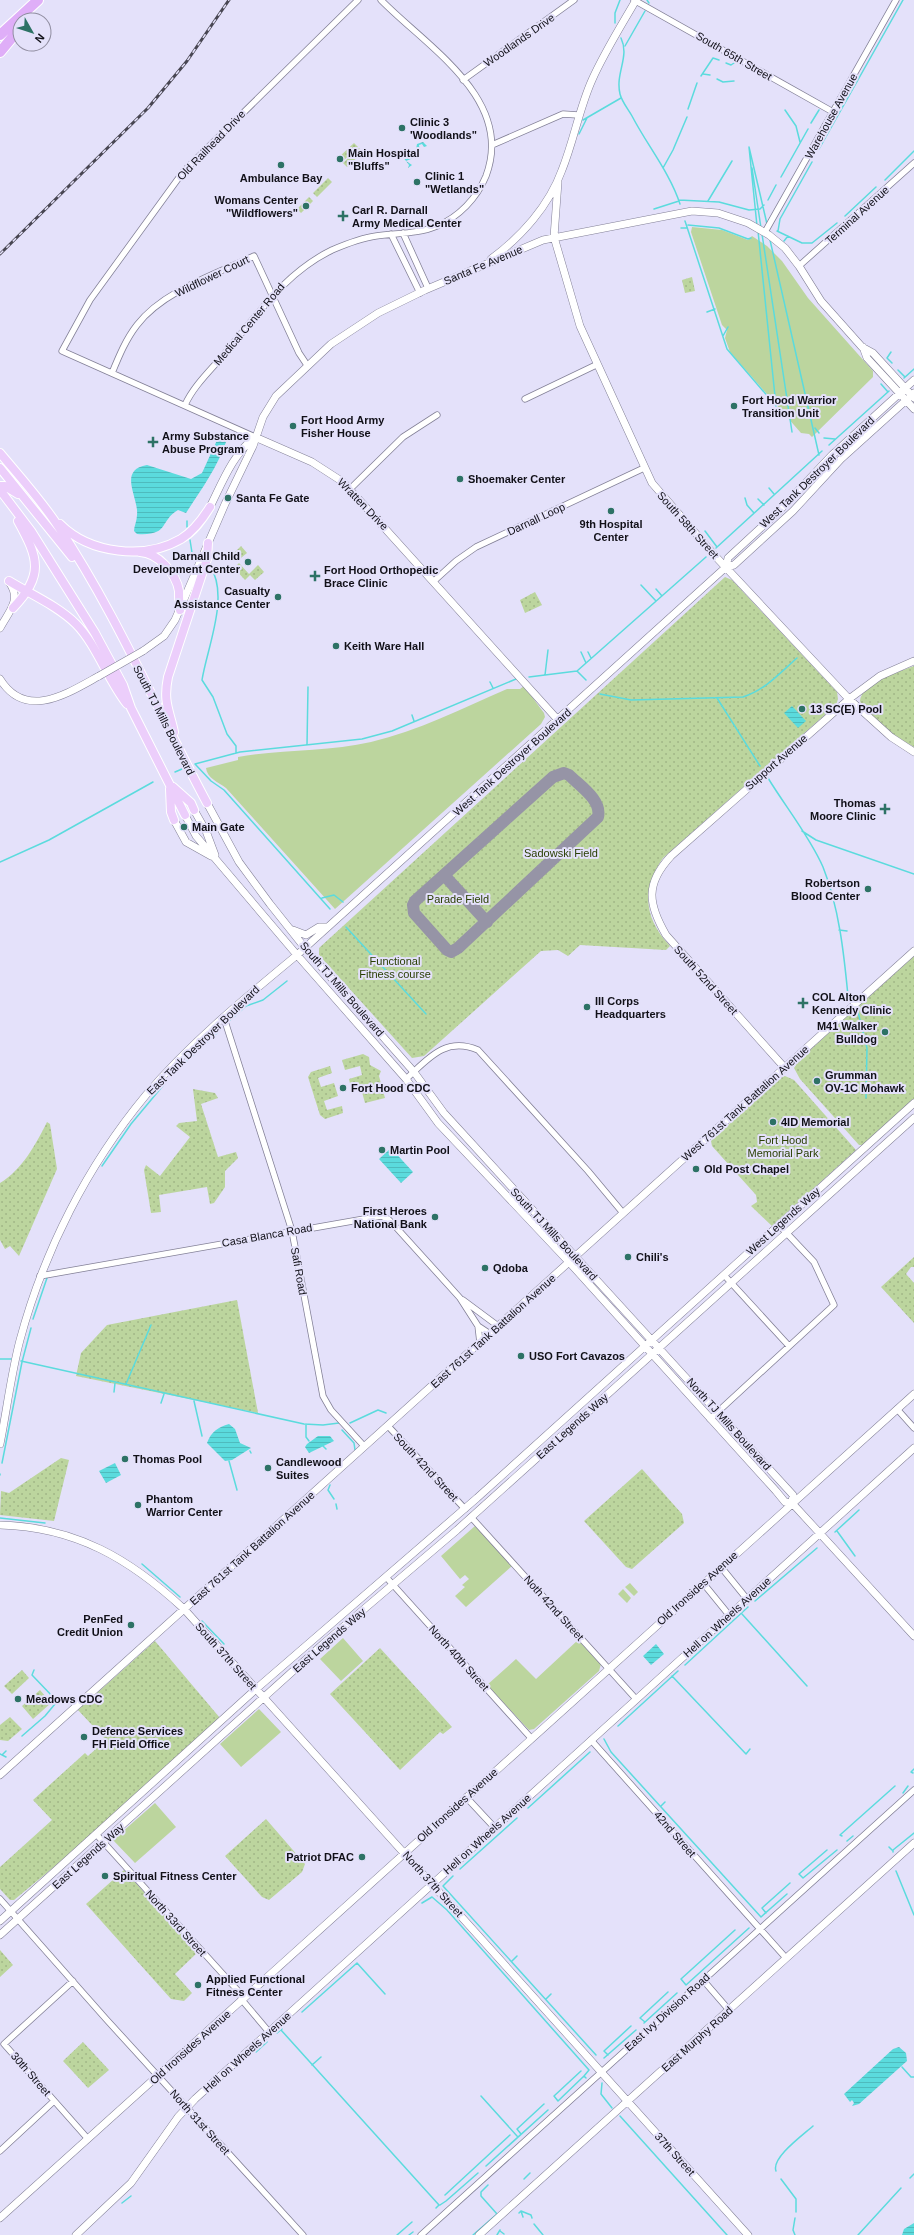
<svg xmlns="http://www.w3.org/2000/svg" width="914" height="2235" font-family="Helvetica,sans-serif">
<defs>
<pattern id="park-dots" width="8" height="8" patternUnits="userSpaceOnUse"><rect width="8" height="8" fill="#bcd59e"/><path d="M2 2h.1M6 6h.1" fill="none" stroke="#a1b687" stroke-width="1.8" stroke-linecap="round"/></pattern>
<pattern id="water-rules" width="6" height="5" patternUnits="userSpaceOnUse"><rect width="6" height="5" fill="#5bdbdd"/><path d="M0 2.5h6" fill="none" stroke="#4ebbbd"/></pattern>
</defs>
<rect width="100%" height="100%" fill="#e4e1fa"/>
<!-- grass -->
<path fill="#bcd59e" d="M692,227L722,230L748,240L752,236L767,246L782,261L808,298L873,371V377L812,437L809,434L801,433L730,352L725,338L727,330L722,325L691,232Z
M524,686L544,713L545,717L541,724L335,909L226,788C218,782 207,778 206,768L238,760V757C281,749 328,752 371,742C418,731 463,708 507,689H520Z
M475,1526L512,1566L466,1607L455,1596L465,1587L462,1585L469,1579L465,1575L460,1579L441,1556Z
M630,1583L638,1592L634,1596L625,1587Z
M623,1589L631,1598L627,1603L618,1594Z
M343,1638L363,1661L341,1681L320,1659Z
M578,1640L601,1664L599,1671L534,1729L529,1730L487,1685L516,1659L536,1679Z
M259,1709L281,1732L241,1767L220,1744Z
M155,1803L176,1827L135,1863L113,1840Z"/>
<!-- park -->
<path fill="url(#park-dots)" d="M354,143L358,147L342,162L338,158Z
M359,148L363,152L347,167L343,163Z
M328,178L332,182L317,197L313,193Z
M309,197L313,201L301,213L297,209Z
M692,277L695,291L685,293L682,280Z
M241,546L247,553L236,562L231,556Z
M239,563L249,574L258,565L264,572L255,580L250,575L245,580L234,568Z
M725,577L732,580L837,692L838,699L836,705L663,858C641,890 644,918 670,946L666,950L580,945L568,956L558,950L541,951L424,1056L412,1058L319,955V948Z
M535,592L542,605L525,613L520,600Z
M914,666V747C900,739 865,717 860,701C861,684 900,671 914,666Z
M914,956V1100L863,1145H859L800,1079L794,1068L799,1060Z
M363,1054L369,1057L370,1065L381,1071L379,1076L385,1098L365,1103L360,1085L351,1088L349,1079L362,1075L360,1066L345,1070L342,1060Z
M330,1066L332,1073L318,1078L321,1087L334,1083L338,1096L324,1101L327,1110L342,1106L343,1113L325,1119L320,1115L308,1077L311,1072Z
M785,1076L794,1080L856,1150L772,1226L751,1206L757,1202L756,1195L712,1146L711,1141L778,1078Z
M193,1089L215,1093L218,1098L201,1104L218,1157L236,1152L238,1158L225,1171V1187L214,1203L210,1204L207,1187L159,1195L161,1212L151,1213L144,1170L146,1165L160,1176L190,1137L176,1126L179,1123L197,1121Z
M47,1122L50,1124L57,1169L19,1256L10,1246L5,1249L0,1240V1183C22,1170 36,1144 47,1122Z
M914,1257V1267H911L906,1274L914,1283V1323L881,1287Z
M237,1300L258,1413L76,1376L81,1353L107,1325Z
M61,1458L69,1460L54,1521L0,1515L1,1491L9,1493Z
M642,1469L682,1514L684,1523L632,1569L626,1567L584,1521Z
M155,1641L220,1718L72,1852L14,1900H10L0,1889V1867L52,1820L33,1800L85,1753L88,1756L106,1740L78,1710Z
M380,1648L452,1727L443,1734L440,1732L400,1770L330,1694Z
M22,1670L29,1678L12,1694L4,1686Z
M40,1690L51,1703L33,1719L22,1706Z
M10,1717L22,1729L8,1741L0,1740V1725Z
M266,1819L305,1864L302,1872L269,1900L262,1897L225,1856Z
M124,1870L198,1952L175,1974L192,1993L184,2001L171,1999L86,1904Z
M0,1950L13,1965L0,1977Z
M83,2042L109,2070L88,2088L63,2061Z"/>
<!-- water -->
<path fill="url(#water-rules)" d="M423,142L427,146L424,147L422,144L419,145L420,152L418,156L406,161L412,165L408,168L409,165L403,157H405L406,159L415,155L417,144Z
M222,436L226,442C217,468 201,490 186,513L178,510C159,521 170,536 137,534L134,531C134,526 137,521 137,515C139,498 117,470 147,465L191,479L202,473L218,438Z
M792,706L806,721L798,728L784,713Z
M391,1148L413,1172L401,1183L379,1159Z
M229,1424L235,1429L240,1443L251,1448L232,1460L225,1461L207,1443C211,1432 218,1427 229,1424Z
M318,1436H330L334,1441L309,1453L305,1447L307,1444Z
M115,1463L121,1475L106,1483L99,1471Z
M656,1644L664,1654L651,1665L643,1656Z
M899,2047L906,2053L907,2061L859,2104L852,2106L854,2103L852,2100L850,2102L844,2094L893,2049Z
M914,2223V2235H902L904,2229Z"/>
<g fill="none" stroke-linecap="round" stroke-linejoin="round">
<!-- stream -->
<path stroke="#5bdbdd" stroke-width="1.5" d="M647,0L649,3
M615,23V13L620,0
M621,38C630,57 615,73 620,94C622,102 628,109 632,116C647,145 670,173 680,204
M625,46L645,11
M726,63L731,65L734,63
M703,74L710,75
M701,76L713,58L719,60
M717,79L723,82L734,81
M688,109L697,83
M785,110L796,126L800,142
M583,120L621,98
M811,123L819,110
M579,134L587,118
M819,149L903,0
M663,168L673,150L687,117
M752,168L761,228
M781,177L808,129
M885,180L914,151
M679,200L719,202L749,210L760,209L764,205
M768,200L776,185
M708,201L732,161
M654,209L679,201
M845,216L876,187
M685,221L727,349L776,406L758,231
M688,225L719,228L748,239L751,238
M757,226L749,147L767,224
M681,228H687
M777,231L802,243H812L837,223
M778,231L780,219L812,162
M762,234L792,432
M770,240L819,455
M784,241L788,236
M707,312L715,309
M723,336L728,327
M891,352L887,358L892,363
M898,370L905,377
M904,378L914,369
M881,384L888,392
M815,428L819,433
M824,438L835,439
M829,445L889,391
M769,488L774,494
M745,498L747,505L754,513
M758,499L764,505
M187,521V527
M705,531L717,547
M190,540L193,559
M716,548L822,451
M210,566C230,596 207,648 202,680L213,697L227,734L236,746V753
M641,585L656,601
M656,589L662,596
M581,652L586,663
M588,652L591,658
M577,671L586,680
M545,675L548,650
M529,677L577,671L706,557
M490,682L493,688
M600,694L631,700L743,697C765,690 780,673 797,658
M717,698L760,766
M412,715L414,721
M307,745L308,687
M175,772L182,769
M768,778C785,806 810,837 823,867C839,907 844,954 848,996L851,1002
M802,831L816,840L914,874
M0,862L49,840L153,782
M830,892L839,895
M322,898L334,895L343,902
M330,909L224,790L211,781L195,764L240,752L362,739L392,731L516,679
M346,927L426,1014
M839,930L847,931
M844,999L848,995
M857,1008L867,1048L866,1098
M229,1021L246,1006L263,1000L287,981
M171,1076L221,1029
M102,1166L131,1124L166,1082
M33,1319L47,1278
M0,1359H11
M21,1361L304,1424L323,1425L339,1423
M126,1384L151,1325
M114,1392L115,1383
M194,1401L202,1436
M161,1403L164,1394
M350,1423L378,1410L386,1413
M306,1424V1437L309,1441
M342,1430L354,1443L355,1450
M323,1446L326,1449
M250,1451L251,1453
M229,1461L237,1490
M2,1463L22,1362L31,1328
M0,1475V1474
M330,1485L328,1490L334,1499
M336,1504L337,1509
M0,1518L45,1523
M837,1531L855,1556
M835,1532L859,1510
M142,1564L180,1597
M755,1601L817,1548
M742,1614L807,1686
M202,1621L224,1644
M685,1665L748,1607
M672,1676L746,1754L750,1749
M618,1726L678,1671
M22,1736L45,1716L55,1704L54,1698L32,1675L34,1670
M604,1739L611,1752L761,1917L787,1894
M0,1754L6,1757
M2,1755L6,1751
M913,1773L911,1772L914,1769
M903,1793L908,1786
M661,1806L665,1802
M528,1808L590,1752
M842,1836L840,1835L895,1786
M847,1841L853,1836
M889,1847L892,1850
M827,1850L799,1874L803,1878L837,1850
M893,1852V1850L914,1833
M460,1869L517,1818
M896,1871L914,1915
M453,1876L443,1886L596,2055
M422,1903L432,1897L447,1910L589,2070L584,2076
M766,1913L762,1908L790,1883
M512,1961L517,1956
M686,1985L749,1928
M686,1985L681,1979L735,1930
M546,1999L551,1994
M302,2012L357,1963L385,1994
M645,2022L640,2018L668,1992
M644,2023L677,1993
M281,2030L439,2205L436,2208
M277,2033L282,2029
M256,2052L267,2042
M608,2055L604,2051L631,2026
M604,2058L636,2030
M312,2065L321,2057
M902,2067L911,2077H914
M581,2071L554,2096L558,2101L584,2076L586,2078
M602,2083L601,2094L612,2108
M481,2096L517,2136
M620,2116L727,2235
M521,2134L517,2129L544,2104
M486,2166L548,2110
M776,2171C771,2158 803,2135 813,2126
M910,2178L914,2174
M524,2179L530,2173
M781,2179L796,2199V2212
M445,2195L510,2135
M122,2203L131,2196
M440,2205L446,2201L478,2173
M521,2211L523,2217
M519,2213L521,2211L531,2215L532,2218
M795,2218L793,2230L795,2235
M534,2224L543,2235
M500,2231L504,2234
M397,2235L412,2222
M409,2235L413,2232
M473,2235L497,2214L481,2196V2192L488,2185
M497,2235L500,2230
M858,2235L901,2188"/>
<!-- taxiway -->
<path stroke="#9694a6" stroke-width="12" d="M564,773L569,775C580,786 602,800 598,817L458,948L451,952L447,950L414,913L413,905L415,901L553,777Z
M444,875L487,922"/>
<defs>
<path id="minor" d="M634,0L833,112
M463,80L574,0
M492,145L563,114L578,115
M765,232L896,0
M403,233L428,288
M391,234L420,293
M799,266L914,163
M112,373C119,356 126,339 137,325C163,291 216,274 254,256L299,353L307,365
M525,399L596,365
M185,405C194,385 212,369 226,352C259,313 285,273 332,250C346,244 361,238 376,236C397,233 418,234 437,226C459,217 477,198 486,176C515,99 427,47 381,0
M255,437L62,351L90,300L183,172L358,0
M350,489L403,437L437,415
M434,581L456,561L476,547L644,468
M224,1018L292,1231L323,1396L331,1410L364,1446
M406,1079C428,1059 445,1036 478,1050L588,1171L623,1213
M724,1275L789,1346
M40,1276L381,1216L388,1219L394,1225L460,1298L478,1326L490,1334
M463,1300L498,1326
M478,1326L480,1343
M897,1409L914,1428
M710,1419L834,1305L814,1262L779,1225
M388,1426L465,1509
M471,1517L636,1699
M721,1567L747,1599
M386,1577L531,1738
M703,1583L729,1615
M591,1740L786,1958
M466,1797L494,1827
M96,1834L240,1993L242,2000L269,2032
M0,1899L106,2019L303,2235
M703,1980L729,2010
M73,1981L4,2044L88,2139
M0,2151L54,2101
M421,2235L914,1790"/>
<path id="tertiary" d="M558,182L554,237L580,326L652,483L717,558L849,699L891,737L914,752
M491,259C521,237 549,206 562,170C574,140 579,109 592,80C604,53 621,26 636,0
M863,347L867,358L914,409
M255,437L312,462L343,482L558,720
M210,507C222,483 233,454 255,437
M726,567L728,558L780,510L832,455L914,380
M0,628C9,611 22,600 9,582
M143,651L164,636L175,620L225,504L253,446L263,417L276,396L331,344L378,313L425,290L543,240L692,211L718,213L748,223L769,235L785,248L799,266L821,301L862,347L873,353L914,398
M0,679C26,721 68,693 99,676
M207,803L239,862L270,904L305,948L414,1072L444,1113L793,1495L792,1503
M194,810L206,831L215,855
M185,815L196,836L297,955L406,1079L438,1123L569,1262L776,1491L785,1502L792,1503L914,1636
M174,820L186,842L211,856
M293,930L306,935L319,927H327
M784,1067L666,935C648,904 645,884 671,856L849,699L880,676L914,661
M0,1444C7,1409 11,1374 20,1340C44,1251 87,1166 146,1095C190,1043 245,998 297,955L726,567L734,565L793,511L841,459L914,393
M0,1525C76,1527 130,1559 184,1609L748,2235
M0,1775L914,951
M0,1921L256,1689L477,1498L914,1103
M0,1935L323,1644L457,1530L914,1118
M0,2218L914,1394
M76,2235L131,2183L178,2117L195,2099L914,1448
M479,2235L914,1843"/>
<path id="primary" d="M0,453C20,477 41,500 58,526C116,613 158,712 207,803
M0,468L72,557
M0,486H5L18,494
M0,490L31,531L95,633L123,685L131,708L185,815
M60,524C90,554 145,560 181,539C194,531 202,520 210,507
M140,552C158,553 176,573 179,591C179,597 179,604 180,610
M9,581C30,594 58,606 76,624C96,644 108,680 127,704
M13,608C44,575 39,559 18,521
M174,732C169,709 163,702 168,677L207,559L208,543
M173,787L191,803L194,810
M170,789L171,812L174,820"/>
<path id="motorway" d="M0,35L38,0
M0,52L20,28"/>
</defs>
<!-- minor casing -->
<use href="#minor" stroke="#838097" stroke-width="7"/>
<!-- tertiary casing -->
<use href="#tertiary" stroke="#838097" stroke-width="8"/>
<!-- primary casing -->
<use href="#primary" stroke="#fff" stroke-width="10"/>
<!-- motorway casing -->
<use href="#motorway" stroke="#fff" stroke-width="12"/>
<!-- minor -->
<use href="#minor" stroke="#fff" stroke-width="5.5"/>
<!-- tertiary -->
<use href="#tertiary" stroke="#fff" stroke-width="7"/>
<!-- primary -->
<use href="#primary" stroke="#eccefb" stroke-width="8"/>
<!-- motorway -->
<use href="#motorway" stroke="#dfaef8" stroke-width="10"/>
<defs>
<path id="rail" d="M0,254L148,108L187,61L229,0"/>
</defs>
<!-- rail casing -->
<use href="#rail" stroke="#484652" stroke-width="3"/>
<!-- rail -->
<use href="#rail" stroke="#e4e1fa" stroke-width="1.5" stroke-dasharray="4.5" stroke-linecap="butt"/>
<defs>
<path id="tertiary-bridge" d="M99,676L143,651"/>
</defs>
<!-- tertiary-bridge casing -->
<use href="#tertiary-bridge" stroke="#838097" stroke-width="8" stroke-linecap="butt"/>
<!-- tertiary-bridge -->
<use href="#tertiary-bridge" stroke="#fff" stroke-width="7"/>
</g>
<!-- markers -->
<g fill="#2d7265" stroke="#e4e1fa" stroke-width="1.5">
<circle cx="402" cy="128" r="4"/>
<circle cx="340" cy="159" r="4"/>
<circle cx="281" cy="165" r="4"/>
<circle cx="417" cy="182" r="4"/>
<circle cx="306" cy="206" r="4"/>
<path d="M341 210h4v4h4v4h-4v4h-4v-4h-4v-4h4z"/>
<circle cx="734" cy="406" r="4"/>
<circle cx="293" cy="426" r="4"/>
<path d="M151 436h4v4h4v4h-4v4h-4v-4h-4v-4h4z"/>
<circle cx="460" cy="479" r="4"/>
<circle cx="228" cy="498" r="4"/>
<circle cx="611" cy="511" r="4"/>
<circle cx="248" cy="562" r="4"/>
<path d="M313 570h4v4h4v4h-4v4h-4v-4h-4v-4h4z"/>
<circle cx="278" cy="597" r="4"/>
<circle cx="336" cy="646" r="4"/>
<circle cx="802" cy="709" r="4"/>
<path d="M883 803h4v4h4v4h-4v4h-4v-4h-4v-4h4z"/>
<circle cx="184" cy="827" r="4"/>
<circle cx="868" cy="889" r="4"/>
<path d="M801 997h4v4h4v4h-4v4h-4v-4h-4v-4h4z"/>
<circle cx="587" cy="1007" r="4"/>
<circle cx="885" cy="1032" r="4"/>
<circle cx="817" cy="1081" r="4"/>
<circle cx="343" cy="1088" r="4"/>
<circle cx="773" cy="1122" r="4"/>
<circle cx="382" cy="1150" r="4"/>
<circle cx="696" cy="1169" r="4"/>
<circle cx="435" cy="1217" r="4"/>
<circle cx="628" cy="1257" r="4"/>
<circle cx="485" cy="1268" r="4"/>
<circle cx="521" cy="1356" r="4"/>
<circle cx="125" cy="1459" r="4"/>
<circle cx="268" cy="1468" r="4"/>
<circle cx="138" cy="1505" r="4"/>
<circle cx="131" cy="1625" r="4"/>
<circle cx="18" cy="1699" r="4"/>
<circle cx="84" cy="1737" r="4"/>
<circle cx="362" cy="1857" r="4"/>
<circle cx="105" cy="1876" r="4"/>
<circle cx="198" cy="1985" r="4"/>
</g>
<g text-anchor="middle" stroke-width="4" stroke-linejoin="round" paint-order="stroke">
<!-- street labels -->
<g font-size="11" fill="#111018" stroke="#e4e1fa">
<text transform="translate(519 40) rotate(-35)" y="4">Woodlands Drive</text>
<text transform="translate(734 56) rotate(30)" y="4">South 65th Street</text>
<text transform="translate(831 116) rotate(-61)" y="4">Warehouse Avenue</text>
<text transform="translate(211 145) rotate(-46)" y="4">Old Railhead Drive</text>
<text transform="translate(857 215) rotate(-42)" y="4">Terminal Avenue</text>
<text transform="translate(483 265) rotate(-23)" y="4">Santa Fe Avenue</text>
<text transform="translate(212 276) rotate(-26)" y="4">Wildflower Court</text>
<text transform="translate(249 324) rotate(-50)" y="4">Medical Center Road</text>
<text transform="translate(817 472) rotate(-44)" y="4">West Tank Destroyer Boulevard</text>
<text transform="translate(363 504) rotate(46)" y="4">Wratten Drive</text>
<text transform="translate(536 519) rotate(-25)" y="4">Darnall Loop</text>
<text transform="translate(688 525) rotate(48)" y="4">South 58th Street</text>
<text transform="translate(164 720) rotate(63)" y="4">South TJ Mills Boulevard</text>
<text transform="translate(512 762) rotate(-42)" y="4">West Tank Destroyer Boulevard</text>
<text transform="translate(776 762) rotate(-41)" y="4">Support Avenue</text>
<text transform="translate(706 980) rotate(48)" y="4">South 52nd Street</text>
<text transform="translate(342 989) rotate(49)" y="4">South TJ Mills Boulevard</text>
<text transform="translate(203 1040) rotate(-44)" y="4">East Tank Destroyer Boulevard</text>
<text transform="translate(745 1103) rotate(-42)" y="4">West 761st Tank Battalion Avenue</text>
<text transform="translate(783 1221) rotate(-42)" y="4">West Legends Way</text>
<text transform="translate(554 1234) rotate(47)" y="4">South TJ Mills Boulevard</text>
<text transform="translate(267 1235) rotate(-10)" y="4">Casa Blanca Road</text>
<text transform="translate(299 1271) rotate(80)" y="4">Safi Road</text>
<text transform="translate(493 1331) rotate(-42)" y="4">East 761st Tank Battalion Avenue</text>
<text transform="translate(729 1424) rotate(48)" y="4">North TJ Mills Boulevard</text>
<text transform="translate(572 1426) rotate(-42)" y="4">East Legends Way</text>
<text transform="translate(426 1467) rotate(47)" y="4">South 42nd Street</text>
<text transform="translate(252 1548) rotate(-42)" y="4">East 761st Tank Battalion Avenue</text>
<text transform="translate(697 1588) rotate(-42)" y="4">Old Ironsides Avenue</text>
<text transform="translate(554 1608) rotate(48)" y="4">Noth 42nd Street</text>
<text transform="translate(727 1617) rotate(-42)" y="4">Hell on Wheels Avenue</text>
<text transform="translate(329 1640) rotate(-41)" y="4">East Legends Way</text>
<text transform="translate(226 1656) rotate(48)" y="4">South 37th Street</text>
<text transform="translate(459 1658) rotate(48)" y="4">North 40th Street</text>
<text transform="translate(457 1805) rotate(-42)" y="4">Old Ironsides Avenue</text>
<text transform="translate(487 1834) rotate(-42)" y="4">Hell on Wheels Avenue</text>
<text transform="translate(675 1834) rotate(49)" y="4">42nd Street</text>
<text transform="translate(88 1856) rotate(-42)" y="4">East Legends Way</text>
<text transform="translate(433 1884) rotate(48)" y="4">North 37th Street</text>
<text transform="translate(176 1923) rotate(48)" y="4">North 33rd Street</text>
<text transform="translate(667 2012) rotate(-42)" y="4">East Ivy Division Road</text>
<text transform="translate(697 2039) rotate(-42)" y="4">East Murphy Road</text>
<text transform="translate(190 2047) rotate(-42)" y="4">Old Ironsides Avenue</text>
<text transform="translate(247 2052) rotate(-42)" y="4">Hell on Wheels Avenue</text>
<text transform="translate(31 2074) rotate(49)" y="4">30th Street</text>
<text transform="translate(200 2122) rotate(48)" y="4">North 31st Street</text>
<text transform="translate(675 2154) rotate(48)" y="4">37th Street</text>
</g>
<!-- poi labels -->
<g font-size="11" font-weight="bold" fill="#111018" stroke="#e4e1fa" text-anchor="start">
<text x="410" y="126">Clinic 3<tspan x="410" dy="13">'Woodlands"</tspan></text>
<text x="348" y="157">Main Hospital<tspan x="348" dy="13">"Bluffs"</tspan></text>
<text x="425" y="180">Clinic 1<tspan x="425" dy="13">"Wetlands"</tspan></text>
<text x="281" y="182" text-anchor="middle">Ambulance Bay</text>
<text x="298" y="204" text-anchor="end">Womans Center<tspan x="298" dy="13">"Wildflowers"</tspan></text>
<text x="352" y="214">Carl R. Darnall<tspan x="352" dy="13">Army Medical Center</tspan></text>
<text x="742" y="404">Fort Hood Warrior<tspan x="742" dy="13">Transition Unit</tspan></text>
<text x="301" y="424">Fort Hood Army<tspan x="301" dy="13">Fisher House</tspan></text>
<text x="162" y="440">Army Substance<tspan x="162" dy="13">Abuse Program</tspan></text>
<text x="468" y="483">Shoemaker Center</text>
<text x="236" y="502">Santa Fe Gate</text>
<text x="611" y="528" text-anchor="middle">9th Hospital<tspan x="611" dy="13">Center</tspan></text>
<text x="240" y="560" text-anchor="end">Darnall Child<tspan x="240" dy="13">Development Center</tspan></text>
<text x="324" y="574">Fort Hood Orthopedic<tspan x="324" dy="13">Brace Clinic</tspan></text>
<text x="270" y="595" text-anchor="end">Casualty<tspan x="270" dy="13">Assistance Center</tspan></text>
<text x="344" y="650">Keith Ware Hall</text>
<text x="810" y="713">13 SC(E) Pool</text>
<text x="876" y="807" text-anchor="end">Thomas<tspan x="876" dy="13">Moore Clinic</tspan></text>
<text x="192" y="831">Main Gate</text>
<text x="860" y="887" text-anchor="end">Robertson<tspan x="860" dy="13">Blood Center</tspan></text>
<text x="812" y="1001">COL Alton<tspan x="812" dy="13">Kennedy Clinic</tspan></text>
<text x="595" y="1005">III Corps<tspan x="595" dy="13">Headquarters</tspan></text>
<text x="877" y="1030" text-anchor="end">M41 Walker<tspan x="877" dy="13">Bulldog</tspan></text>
<text x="825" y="1079">Grumman<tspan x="825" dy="13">OV-1C Mohawk</tspan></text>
<text x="351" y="1092">Fort Hood CDC</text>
<text x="781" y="1126">4ID Memorial</text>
<text x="390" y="1154">Martin Pool</text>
<text x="704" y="1173">Old Post Chapel</text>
<text x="427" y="1215" text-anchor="end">First Heroes<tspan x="427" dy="13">National Bank</tspan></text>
<text x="636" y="1261">Chili's</text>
<text x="493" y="1272">Qdoba</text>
<text x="529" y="1360">USO Fort Cavazos</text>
<text x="133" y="1463">Thomas Pool</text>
<text x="276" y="1466">Candlewood<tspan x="276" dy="13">Suites</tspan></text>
<text x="146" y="1503">Phantom<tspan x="146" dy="13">Warrior Center</tspan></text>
<text x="123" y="1623" text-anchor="end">PenFed<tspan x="123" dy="13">Credit Union</tspan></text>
<text x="26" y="1703">Meadows CDC</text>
<text x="92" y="1735">Defence Services<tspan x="92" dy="13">FH Field Office</tspan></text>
<text x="354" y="1861" text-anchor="end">Patriot DFAC</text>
<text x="113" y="1880">Spiritual Fitness Center</text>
<text x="206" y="1983">Applied Functional<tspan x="206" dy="13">Fitness Center</tspan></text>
</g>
<!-- park labels -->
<g font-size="11" fill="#2a3f03" stroke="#e4e1fa">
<text x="561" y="857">Sadowski Field</text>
<text x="458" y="903">Parade Field</text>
<text x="395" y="965">Functional<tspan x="395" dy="13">Fitness course</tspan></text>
<text x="783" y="1144">Fort Hood<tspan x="783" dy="13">Memorial Park</tspan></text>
</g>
</g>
<!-- north arrow -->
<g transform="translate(32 32) rotate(129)"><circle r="19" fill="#e4e1fa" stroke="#908da0"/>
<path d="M0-3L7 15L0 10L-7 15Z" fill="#2d7265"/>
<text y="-6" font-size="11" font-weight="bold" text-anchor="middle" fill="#111018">N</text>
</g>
</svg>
